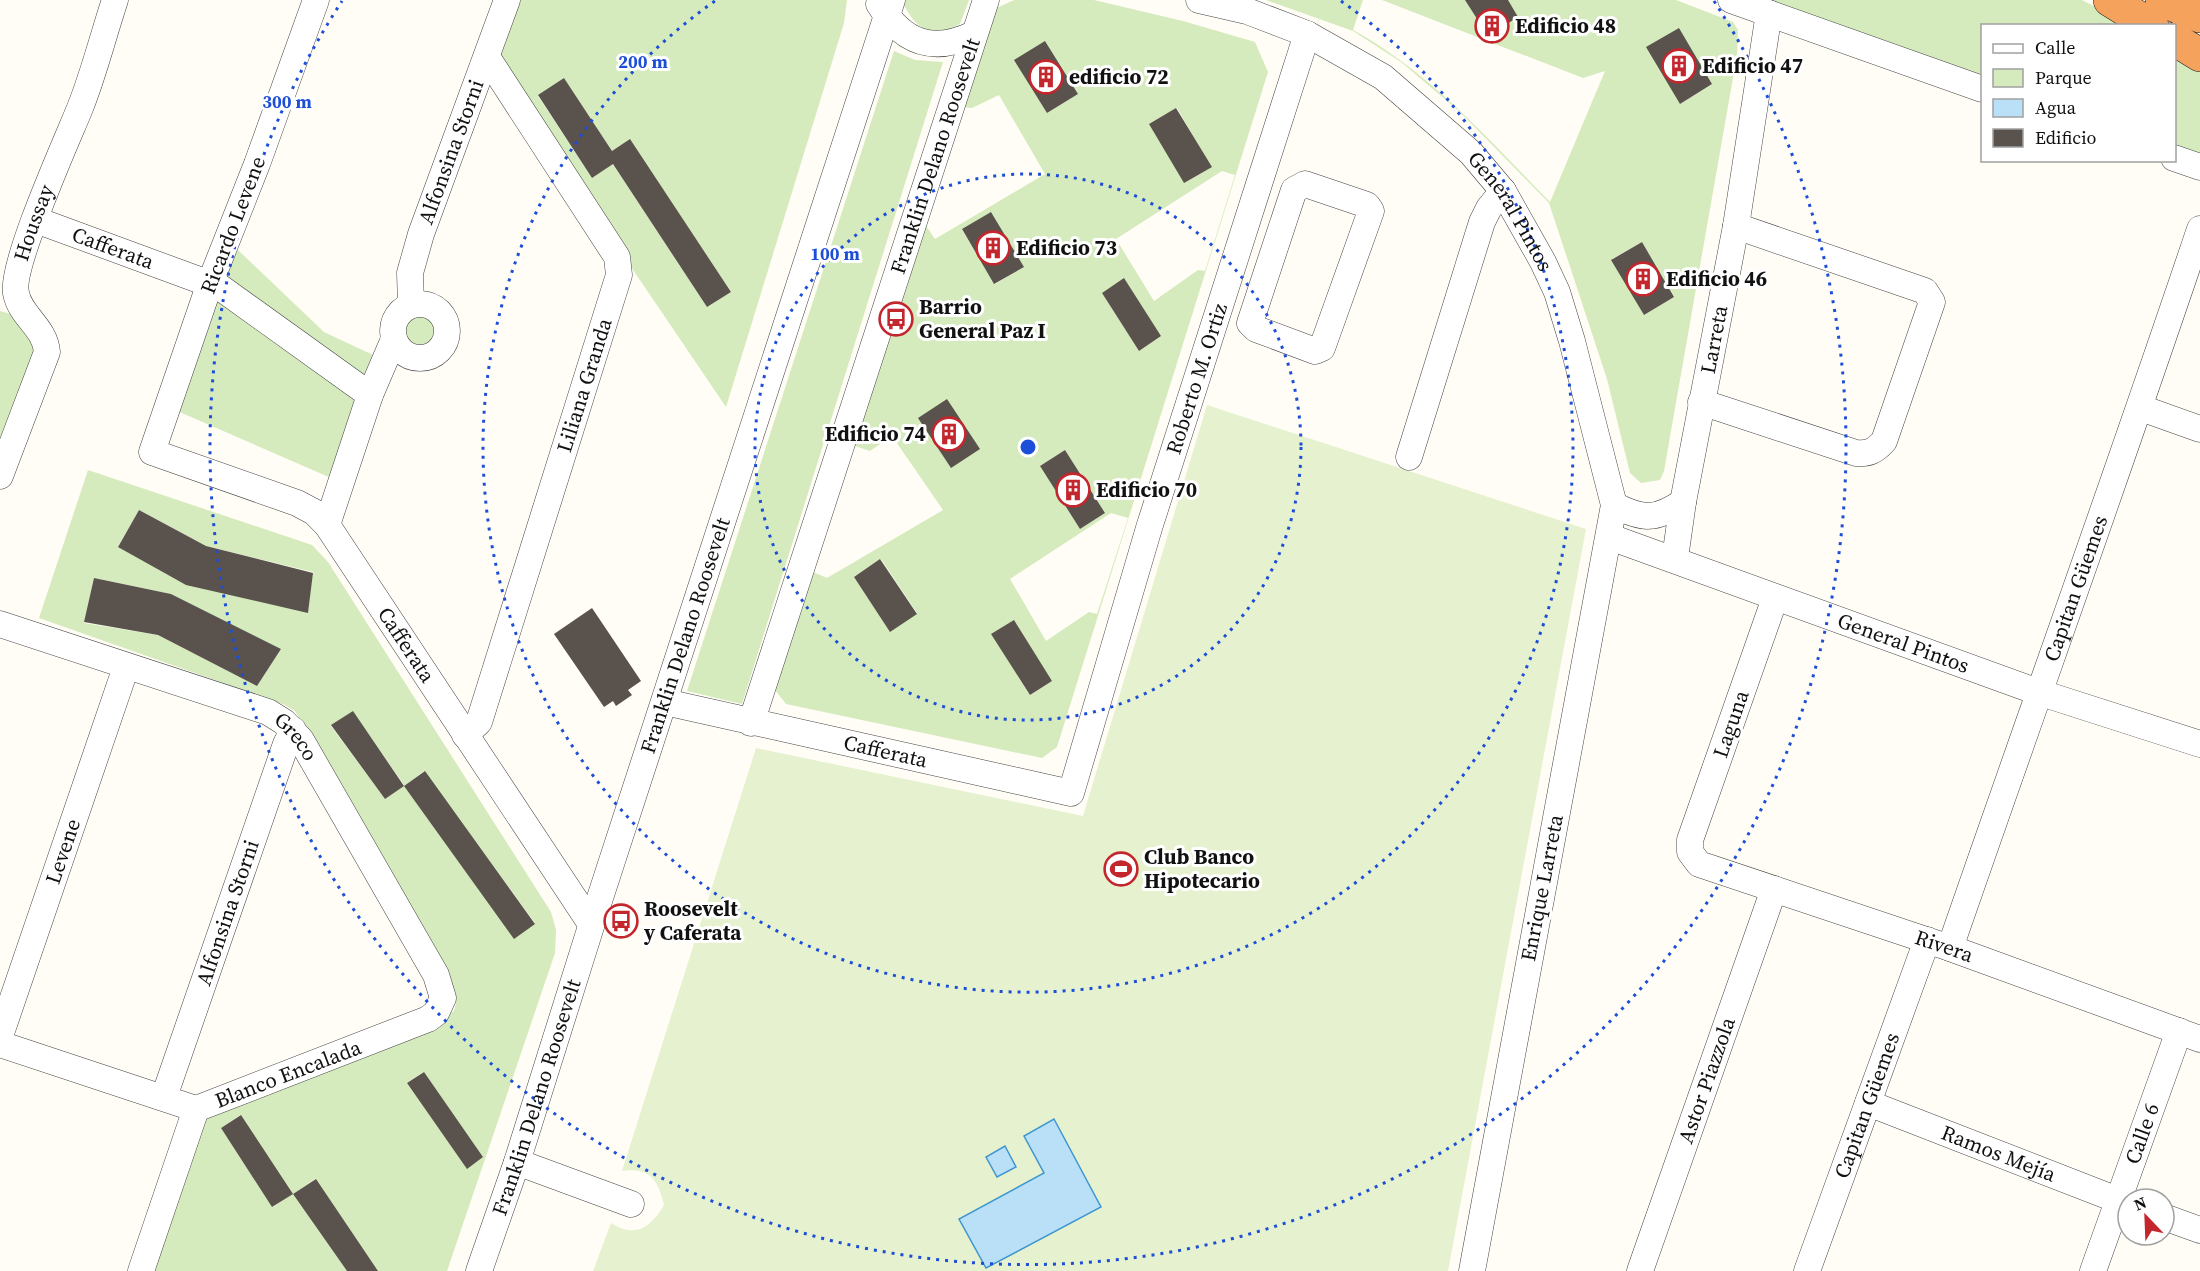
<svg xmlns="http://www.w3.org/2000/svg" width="2200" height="1271" font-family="'Source Serif 4',serif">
<rect width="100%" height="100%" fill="#fffdf5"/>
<!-- green -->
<path fill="#d5ebbd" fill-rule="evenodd" d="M519,0H847L844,23L726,407L627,261L498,60ZM564,78L612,151L630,140L731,292L707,307L613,164L592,178L538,96Z
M906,0H969L960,24C932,38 918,32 904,5Z
M1014,0H1094L1183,21L1255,42L1268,72L1057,747L1042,758L786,704L772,686L992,10ZM1045,41L1078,94L1047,113ZM999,95L1045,174L935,239L924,223L962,107L972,108ZM1177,108L1211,167L1149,124ZM1222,171L1235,175L1205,271L1198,270L1154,301L1116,239ZM991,212L1024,267L995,284L962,230ZM1124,279L1161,336L1139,351L1102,293ZM892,436L943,510L827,578L811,571L852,445L870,451ZM1065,450L1105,513L1080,529L1040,466ZM1111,513L1128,518L1097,614L1089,612L1046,641L1010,579ZM881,559L917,613L890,631L854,577ZM992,634L1052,681L1030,695Z
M1266,0H1363L1353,30C1430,72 1489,140 1550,202L1605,71L1583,78L1382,0H1676L1733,22L1738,30L1737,55L1664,471L1660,480L1641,483L1630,473L1607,379L1549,203L1459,111L1401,62L1353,31ZM1679,28L1712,84L1680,104ZM1642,242L1674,297L1644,315L1612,259Z
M1764,0H2082L2131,25L1982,26V77Z
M894,51L915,60L943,62L742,704L687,691Z
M2174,52L2200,68V154L2175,145Z
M238,250L324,332L373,355L361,381L225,286L221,270Z
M211,292L362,395L338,481L175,410Z
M397 331a22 22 0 1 1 44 0a22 22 0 1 1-44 0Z
M0,311L18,316L40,342L0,458Z
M88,470L312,545L328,562L551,912L556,930L555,953L447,1271H378L315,1179L293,1194L347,1271H144L200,1113L436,1021L454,1011L456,1003L452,990L295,711L283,704L39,618ZM139,510L206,546L313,572L308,612L177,580L118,546ZM94,578L171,594L281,649L257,686L158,635L84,623ZM353,712L404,785L385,799L331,726ZM424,771L535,923L514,938L404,786ZM423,1072L483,1157L467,1168L407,1083ZM240,1115L292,1194L273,1207L221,1128Z"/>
<!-- pitch -->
<path fill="#e6f2cf" d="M1207,405L1586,529L1448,1271H593L611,1223C636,1239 651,1227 664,1205C658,1180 650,1167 622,1171L756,748L1083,816Z"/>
<!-- water -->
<path fill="#b9e0f7" stroke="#3f96cf" stroke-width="1.5" d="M1054,1119L1101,1207L986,1268L959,1219L1044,1173L1024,1136Z
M1005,1146L1016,1167L997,1177L986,1157Z"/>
<!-- building -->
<path fill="#5a524d" d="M1465,0H1508L1518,17L1488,36Z
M1679,28L1712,84L1680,104L1646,47Z
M1045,41L1078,94L1047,113L1014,60Z
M564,78L612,151L630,139L731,292L707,307L613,164L592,178L538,95Z
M1176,108L1212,167L1184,183L1149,124Z
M991,212L1024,267L994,284L962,229Z
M1642,242L1674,297L1644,315L1611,260Z
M1124,278L1161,336L1139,351L1102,293Z
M947,399L980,449L951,468L918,418Z
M1065,450L1105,513L1080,529L1040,466Z
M139,510L206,546L313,573L308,613L186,585L118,547Z
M880,559L917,614L890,632L854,577Z
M94,578L171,594L281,649L257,686L158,635L84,622Z
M592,608L641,681L628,690L632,695L616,706L613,701L604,707L554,634Z
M1014,620L1052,681L1030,695L991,634Z
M353,711L404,786L385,799L331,725Z
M425,771L535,924L514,939L404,786Z
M424,1072L483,1157L467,1169L407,1083Z
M241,1115L293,1194L272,1207L221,1128Z
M316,1179L378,1271H347L293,1194Z"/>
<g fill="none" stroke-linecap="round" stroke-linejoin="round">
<defs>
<g id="minor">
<path id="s1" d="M316,0L257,164L210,283L152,452L297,503L314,512L327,525L591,924"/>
<path id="s2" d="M1199,0L1247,11L1307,34L1383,77L1471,153L1503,191L1543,262L1557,292L1572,341L1614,505L1472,1271"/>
<path d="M1731,0L1982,89"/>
<path d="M879,4C903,43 932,54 974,34"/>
<path d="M2174,158L2200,167"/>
<path d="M1305,184L1367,205L1371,211L1322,348L1315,351L1256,329L1250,323L1294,190Z"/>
<path id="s3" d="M36,220L221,288L370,395"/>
<circle cx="420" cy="331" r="27"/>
<path id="s4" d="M411,305L410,273L421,234L507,0"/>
<path d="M1701,402L1856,453C1869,454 1875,451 1884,441L1932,302L1925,291L1736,226"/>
<path d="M2141,408L2200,429"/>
<path d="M1409,457L1482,222L1489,208L1503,191"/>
<path id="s5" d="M0,476L47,352C45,327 20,316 16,293C10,266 67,140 80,108C94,73 103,36 115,0"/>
<path d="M1614,505C1643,520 1656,520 1683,502"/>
<path d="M327,525L370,395L394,339"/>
<path id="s6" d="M1610,537L2038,692L2200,744"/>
<path id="s7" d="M1675,558L1683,502L1736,226L1769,13"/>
<path id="s8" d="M1775,598L1690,840V852L1699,864L1950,948L2200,1039"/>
<path id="s9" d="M0,624L268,712L284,722L301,740L436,975L443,998L436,1013L428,1019L196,1109L0,1044"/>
<path id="s10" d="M665,702L1071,793L1149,528L1307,34"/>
<path id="s11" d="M751,723L986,0"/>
<path id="s12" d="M465,735L479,722L619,275L617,257L487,57"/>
<path id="s13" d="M1950,948C2033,708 2119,470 2200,229"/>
<path id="s14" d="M0,1036L126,667"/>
<path id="s15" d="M164,1097L286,744L293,730"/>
<path id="s16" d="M1868,1103L2128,1204"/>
<path d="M517,1162L631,1204"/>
<path d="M2164,1217L2200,1230"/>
<path d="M141,1271L196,1109"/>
<path id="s17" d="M479,1271L517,1162L599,901L892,0"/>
<path id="s18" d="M1640,1271L1774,889"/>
<path id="s19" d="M1807,1271L1927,940"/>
<path id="s20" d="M2093,1271L2179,1031"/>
</g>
<path id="highway" d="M2110,0L2152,26
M2162,0L2200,16
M2174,39L2200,55"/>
</defs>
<!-- minor casing -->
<use href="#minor" stroke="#444" stroke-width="27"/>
<!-- highway casing -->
<use href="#highway" stroke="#222" stroke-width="34"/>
<!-- minor -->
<use href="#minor" stroke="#fff" stroke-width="26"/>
<!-- highway -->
<use href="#highway" stroke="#f5a25d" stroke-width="33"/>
</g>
<!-- distance rings -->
<g fill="none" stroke="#1d4ed8" stroke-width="3" stroke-dasharray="3 6">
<circle cx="1028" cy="447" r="273"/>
<path d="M1341 1A545 545 0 1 1 715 1"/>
<path d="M1714 1A818 818 0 1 1 342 1"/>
</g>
<!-- icons -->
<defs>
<symbol id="building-ring" viewBox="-11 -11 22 22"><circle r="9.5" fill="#fff" stroke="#c4262e" stroke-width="1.5"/><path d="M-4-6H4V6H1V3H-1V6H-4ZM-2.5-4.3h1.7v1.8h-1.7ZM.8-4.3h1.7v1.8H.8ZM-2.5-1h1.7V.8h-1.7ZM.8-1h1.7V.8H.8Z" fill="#c4262e"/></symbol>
<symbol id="bus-ring" viewBox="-11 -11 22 22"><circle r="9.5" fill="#fff" stroke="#c4262e" stroke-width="1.5"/><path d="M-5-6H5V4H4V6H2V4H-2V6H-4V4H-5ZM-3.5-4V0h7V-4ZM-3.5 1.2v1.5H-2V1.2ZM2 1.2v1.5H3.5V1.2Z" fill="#c4262e"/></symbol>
<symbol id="stadium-ring" viewBox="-11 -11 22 22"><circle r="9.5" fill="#fff" stroke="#c4262e" stroke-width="1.5"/><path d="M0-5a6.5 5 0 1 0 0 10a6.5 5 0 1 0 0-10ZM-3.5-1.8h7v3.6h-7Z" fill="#c4262e"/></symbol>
</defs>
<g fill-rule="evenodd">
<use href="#building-ring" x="1473" y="7" width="38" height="38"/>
<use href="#building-ring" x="1660" y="47" width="38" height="38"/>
<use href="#building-ring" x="1027" y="58" width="38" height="38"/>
<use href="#building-ring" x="974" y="229" width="38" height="38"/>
<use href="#building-ring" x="1624" y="260" width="38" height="38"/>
<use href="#bus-ring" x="877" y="300" width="38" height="38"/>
<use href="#building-ring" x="930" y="415" width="38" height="38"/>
<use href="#building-ring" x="1054" y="471" width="38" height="38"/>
<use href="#stadium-ring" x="1102" y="850" width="38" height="38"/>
<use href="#bus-ring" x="602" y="902" width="38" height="38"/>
</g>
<g text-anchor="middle" stroke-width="6" stroke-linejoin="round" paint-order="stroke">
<!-- poi labels -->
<g font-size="21" font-weight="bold" fill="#111" stroke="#fff" text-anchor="start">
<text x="1515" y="33">Edificio 48</text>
<text x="1702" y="73">Edificio 47</text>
<text x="1069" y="84">edificio 72</text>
<text x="1016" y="255">Edificio 73</text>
<text x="1666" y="286">Edificio 46</text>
<text x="919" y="314">Barrio<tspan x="919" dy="24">General Paz I</tspan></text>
<text x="926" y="441" text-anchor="end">Edificio 74</text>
<text x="1096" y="497">Edificio 70</text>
<text x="1144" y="864">Club Banco<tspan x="1144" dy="24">Hipotecario</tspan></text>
<text x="644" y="916">Roosevelt<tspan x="644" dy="24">y Caferata</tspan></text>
</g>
<!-- street labels -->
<g font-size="21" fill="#111" stroke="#fff">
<text dy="7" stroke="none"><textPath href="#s4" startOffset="160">Alfonsina Storni</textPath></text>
<text dy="7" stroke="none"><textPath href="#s11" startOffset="596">Franklin Delano Roosevelt</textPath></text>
<text dy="7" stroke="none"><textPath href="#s2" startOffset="388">General Pintos</textPath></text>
<text dy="7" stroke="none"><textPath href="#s5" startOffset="273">Houssay</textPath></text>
<text transform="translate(233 225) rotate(-69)" y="7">Ricardo Levene</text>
<text dy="7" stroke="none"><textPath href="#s3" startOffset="82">Cafferata</textPath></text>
<text dy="7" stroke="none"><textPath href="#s7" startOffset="222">Larreta</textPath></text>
<text dy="7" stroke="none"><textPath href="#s10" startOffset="849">Roberto M. Ortiz</textPath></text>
<text dy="7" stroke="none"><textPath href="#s12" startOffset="372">Liliana Granda</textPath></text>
<text dy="7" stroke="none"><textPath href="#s13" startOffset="381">Capitan Güemes</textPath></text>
<text dy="7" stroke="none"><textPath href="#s17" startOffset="668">Franklin Delano Roosevelt</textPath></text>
<text dy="7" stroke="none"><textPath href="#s6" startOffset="312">General Pintos</textPath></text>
<text dy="7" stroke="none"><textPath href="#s1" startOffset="816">Cafferata</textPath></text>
<text transform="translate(1731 724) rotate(-71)" y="7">Laguna</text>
<text dy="7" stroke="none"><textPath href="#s9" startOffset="320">Greco</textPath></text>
<text dy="7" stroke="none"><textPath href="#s10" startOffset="226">Cafferata</textPath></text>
<text dy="7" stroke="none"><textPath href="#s14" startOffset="195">Levene</textPath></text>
<text transform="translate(1542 888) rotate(-79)" y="7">Enrique Larreta</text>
<text dy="7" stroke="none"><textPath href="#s15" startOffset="195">Alfonsina Storni</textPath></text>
<text dy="7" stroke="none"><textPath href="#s8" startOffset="542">Rivera</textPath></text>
<text transform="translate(288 1074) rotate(-21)" y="7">Blanco Encalada</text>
<text dy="7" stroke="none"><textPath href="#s18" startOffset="202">Astor Piazzola</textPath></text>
<text dy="7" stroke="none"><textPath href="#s17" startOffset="183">Franklin Delano Roosevelt</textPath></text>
<text dy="7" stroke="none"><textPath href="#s19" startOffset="176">Capitan Güemes</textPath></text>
<text dy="7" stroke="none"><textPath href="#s20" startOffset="146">Calle 6</textPath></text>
<text dy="7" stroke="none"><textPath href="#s16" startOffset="140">Ramos Mejía</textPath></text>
</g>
</g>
<circle cx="1028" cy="447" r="9" fill="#1d4ed8" stroke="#fff" stroke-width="3"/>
<g font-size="18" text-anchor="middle" font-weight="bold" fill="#1d4ed8" stroke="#fff" stroke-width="6" stroke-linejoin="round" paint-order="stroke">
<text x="643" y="68">200 m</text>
<text x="287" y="108">300 m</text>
<text x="835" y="260">100 m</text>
</g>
<!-- legend -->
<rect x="1981" y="24" width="195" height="138" fill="#ffffff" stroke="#a0a0a0" stroke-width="1.5"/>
<rect x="1993" y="44" width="30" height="9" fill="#ffffff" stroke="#a0a0a0" stroke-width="1.5"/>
<text x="2035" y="54" font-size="18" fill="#111111">Calle</text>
<rect x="1993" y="69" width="30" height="18" fill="#d5ebbd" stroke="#a0a0a0" stroke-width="1.5"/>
<text x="2035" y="84" font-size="18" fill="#111111">Parque</text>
<rect x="1993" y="99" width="30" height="18" fill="#b9e0f7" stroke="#a0a0a0" stroke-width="1.5"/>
<text x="2035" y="114" font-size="18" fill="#111111">Agua</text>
<rect x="1993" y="129" width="30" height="18" fill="#5a524d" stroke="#a0a0a0" stroke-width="1.5"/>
<text x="2035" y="144" font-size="18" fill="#111111">Edificio</text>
<!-- north arrow -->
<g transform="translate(2146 1217) rotate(337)"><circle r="28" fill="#ffffff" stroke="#a0a0a0" stroke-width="1.5"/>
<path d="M0-4.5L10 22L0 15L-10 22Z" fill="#c4262e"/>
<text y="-9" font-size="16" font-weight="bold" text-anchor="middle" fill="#111111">N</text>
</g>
</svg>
